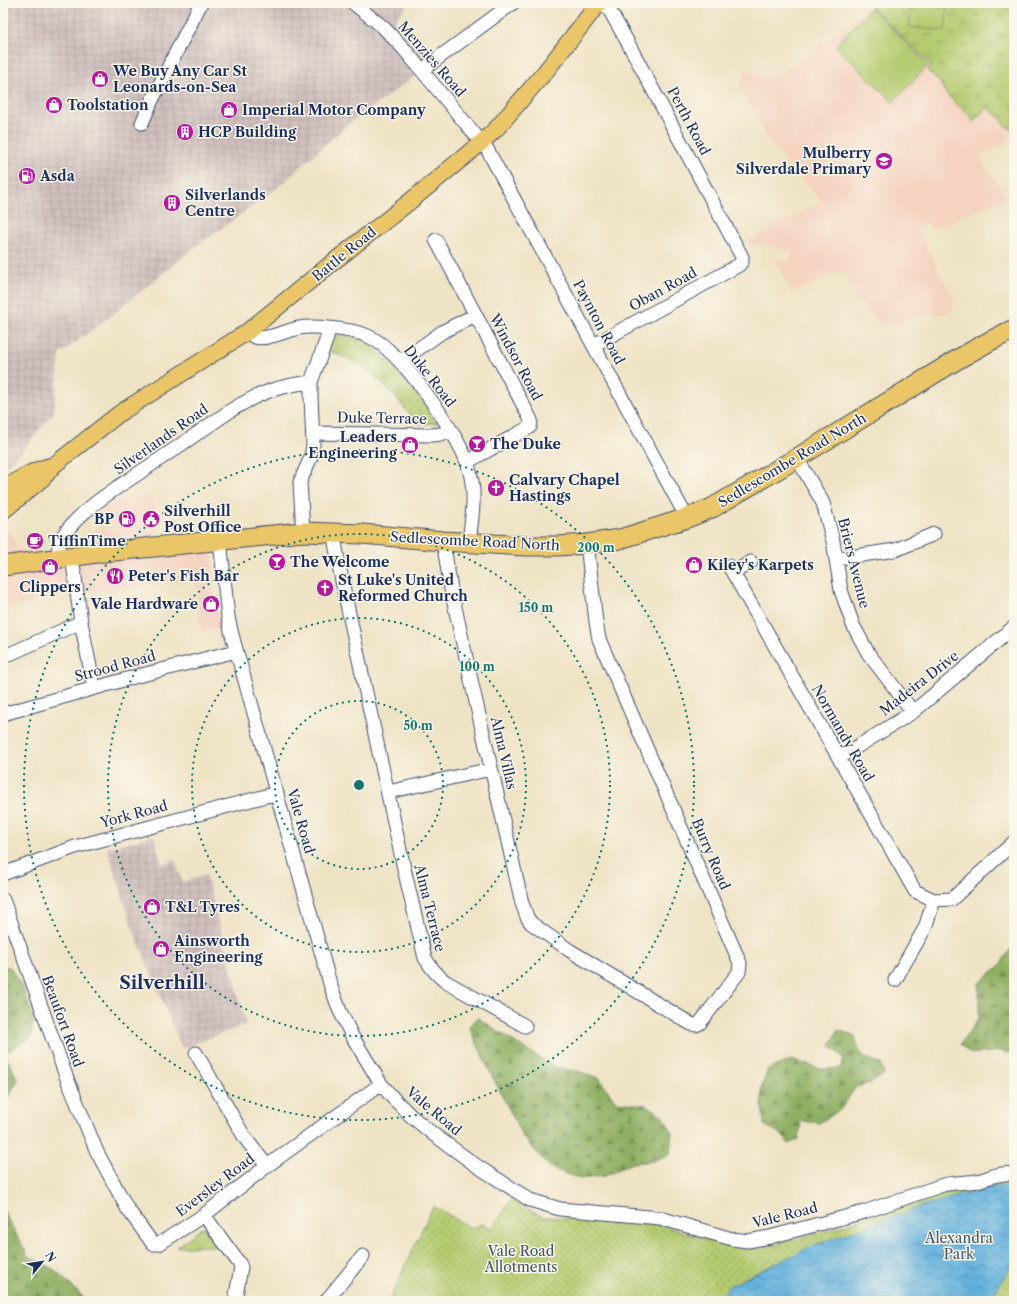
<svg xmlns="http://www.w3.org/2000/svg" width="1017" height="1304" font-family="'Libre Caslon Text',serif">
<defs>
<pattern id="industrial-grid" width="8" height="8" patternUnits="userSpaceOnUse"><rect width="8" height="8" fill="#d0c0bc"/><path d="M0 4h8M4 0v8" fill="none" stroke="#b2a5a4"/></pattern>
<pattern id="grass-tufts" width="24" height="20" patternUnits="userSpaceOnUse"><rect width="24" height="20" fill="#b4cb6f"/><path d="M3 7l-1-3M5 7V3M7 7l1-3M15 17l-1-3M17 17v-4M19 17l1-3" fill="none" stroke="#92a55e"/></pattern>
<pattern id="forest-firs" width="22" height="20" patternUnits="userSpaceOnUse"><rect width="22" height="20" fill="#8faf62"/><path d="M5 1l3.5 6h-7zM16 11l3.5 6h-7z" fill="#748f54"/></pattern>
<pattern id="park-dots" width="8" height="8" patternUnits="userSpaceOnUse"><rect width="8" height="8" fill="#b4cb6f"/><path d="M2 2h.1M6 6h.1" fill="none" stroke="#92a55e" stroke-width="1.8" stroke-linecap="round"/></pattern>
<pattern id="water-waves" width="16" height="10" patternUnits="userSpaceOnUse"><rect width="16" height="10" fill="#62b1dc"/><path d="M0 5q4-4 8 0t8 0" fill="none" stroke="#5090b6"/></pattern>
</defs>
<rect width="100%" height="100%" fill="#fbf7ec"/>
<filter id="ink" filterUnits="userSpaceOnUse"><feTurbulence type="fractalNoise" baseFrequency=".025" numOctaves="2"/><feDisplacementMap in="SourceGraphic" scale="8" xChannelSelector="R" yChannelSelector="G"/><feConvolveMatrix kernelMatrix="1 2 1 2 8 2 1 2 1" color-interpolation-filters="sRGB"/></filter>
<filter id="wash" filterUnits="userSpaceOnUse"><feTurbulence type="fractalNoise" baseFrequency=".012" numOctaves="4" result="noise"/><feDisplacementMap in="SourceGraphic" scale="16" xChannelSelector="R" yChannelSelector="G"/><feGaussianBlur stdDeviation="0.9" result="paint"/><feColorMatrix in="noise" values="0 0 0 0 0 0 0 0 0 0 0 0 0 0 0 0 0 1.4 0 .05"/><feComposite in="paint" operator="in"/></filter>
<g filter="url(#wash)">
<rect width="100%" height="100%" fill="#efe3c5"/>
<!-- built -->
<path fill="#f4d3c0" d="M877,3H1014V140L981,154L986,167L1008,198L930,229L927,223L916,228L955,301L953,310L949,313L914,316L897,325L878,322L857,298L844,273L840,271L792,293L775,260V258L789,262L792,252L769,244L756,246L751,244L749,241L822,201L773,148L739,86L747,70L768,80L802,60L870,6Z
M153,496L162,555L211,550L215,598L220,628L202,632L199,618L194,581L67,594L3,610V535L9,531L13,536L15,546L33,553L99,548V533L96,530L94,525V518L99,513L115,502L122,499Z"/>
<!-- industrial -->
<path fill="url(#industrial-grid)" d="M3,3H404L406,7L395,20L431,65L347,125L275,190L199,244L108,318L60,354L54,412L17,457L3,469Z
M154,836L162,864L175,860L182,882L206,875L246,1024L182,1049L133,929L107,848Z"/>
<!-- grass -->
<path fill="url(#grass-tufts)" stroke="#687d66" d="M877,3H1014V131L1003,124L1004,122L987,107L973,122L971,117L947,95L939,81L927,70L932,65L870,6Z
M204,1226L219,1246L177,1247Z"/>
<!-- forest -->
<path fill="url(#forest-firs)" stroke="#556f60" d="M1014,948V1055L1001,1051L971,1054L960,1044L979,1018V983L999,966L1011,949Z
M3,967H10L22,987L33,1017L32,1037L4,1053L18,1080L3,1105Z
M478,1018L541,1059L557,1068L577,1071L599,1078L616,1102L647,1105L663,1116L672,1132L670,1154L653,1161L632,1163L605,1176L580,1179L551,1168L523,1137L488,1068L469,1026Z
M838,1030L855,1036C858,1056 864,1057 881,1064L884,1075L871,1083L856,1087L840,1110L819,1123L801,1121L799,1139L789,1144L780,1133L764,1125L761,1089L768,1069L792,1060L821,1069L841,1068L844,1058L830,1046Z
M3,1210L28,1256L55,1270L87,1301H3Z"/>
<!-- park -->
<path fill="url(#park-dots)" stroke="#687d66" d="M337,335C345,336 355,336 361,340C391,354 418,397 438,423L420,424L416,422C388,388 373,365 328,351L332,338Z
M1014,1173V1301H389L433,1206L471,1228L482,1224L493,1228L512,1199L543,1217L629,1220L662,1225L730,1247L760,1248L832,1229L900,1206Z"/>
<!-- pitch -->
<path fill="#b4cb6f" stroke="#687d66" d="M912,3L947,7L945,31L909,27Z
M871,8L929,65L893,102L835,46Z"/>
<!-- water -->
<path fill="url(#water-waves)" stroke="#3e709d" d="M996,1186L1014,1189V1261L990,1301H719L729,1286L812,1246L925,1205Z"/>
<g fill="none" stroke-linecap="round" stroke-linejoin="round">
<!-- stream -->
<path stroke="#62b1dc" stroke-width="3.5" d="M1012,991L1014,994"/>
</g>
</g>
<g filter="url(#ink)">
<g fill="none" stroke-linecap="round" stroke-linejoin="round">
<defs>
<path id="minor" d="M353,3L383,27L404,49L487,149L687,518
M422,70L513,3
M142,123L151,102L201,3
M436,240L531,420L530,427L467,462
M247,332C249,334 252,336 255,337C265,341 288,330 299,328C308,326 319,327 329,328C342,329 357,331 370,337C401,352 455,429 467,462C469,467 470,472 471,477C476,498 471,522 469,543
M594,345L739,265L742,261V257L627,41L610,11L604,3
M400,362L442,332L475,315
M313,433L432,435L441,434L451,430
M797,458L823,503L833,541L841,590L853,625L868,653L913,712
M303,532L300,482L311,457L313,445L311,396V382L327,338L328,328
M333,532L342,581L405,873L425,958C431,968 436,975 446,982L525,1026
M220,540L228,617L232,635L331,987L340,1011L352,1036L381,1084L393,1098L411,1116L433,1134L477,1166L530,1200L560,1209L660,1218L732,1239L748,1241L770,1237L864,1212L943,1185C954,1182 966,1183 977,1181C989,1178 1000,1172 1014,1174
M443,541L451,589L473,689L522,903L527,917L531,923L569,950L691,1024L696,1025L700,1023L739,972L740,963L599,639L596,622L587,544
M72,556L81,622L94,687
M59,558C58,551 58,544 62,537C81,509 114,490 142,471C172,451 202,430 233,409C261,392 279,386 311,382
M836,559L895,550L934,534
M729,566L915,891L934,900
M733,573L751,562
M3,657L81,622
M3,714L134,677L236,651
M839,758L913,712L1014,627
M388,792L491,769
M3,874L75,847L277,793
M3,900L66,1076L97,1152L127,1208L153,1244H159L204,1215L267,1166L381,1084
M934,900L952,899L1014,842
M895,980L925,928L934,900
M196,1053L245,1138L267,1166
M204,1215L239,1263L241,1267L235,1301
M326,1301L363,1256"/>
<path id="major" d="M3,490C20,478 33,470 54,465
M3,511L44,477L54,465L120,413L247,332L332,263L408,203L482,142L497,128L545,72L599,3"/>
<path id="highway" d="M3,566L104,552L303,532L362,534L443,541L525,546H557L587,544L620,539L687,518L712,508L797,458L958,359L990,341L1014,329"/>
</defs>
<!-- minor casing -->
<use href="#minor" stroke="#3b4a6d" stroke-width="15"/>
<!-- major casing -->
<use href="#major" stroke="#3b4a6d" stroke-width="18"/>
<!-- highway casing -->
<use href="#highway" stroke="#3b4a6d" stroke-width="21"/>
<!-- minor -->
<use href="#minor" stroke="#fff" stroke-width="13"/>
<!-- major -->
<use href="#major" stroke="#ebc669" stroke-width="16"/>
<!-- highway -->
<use href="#highway" stroke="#ebc669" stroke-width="19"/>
</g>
</g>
<!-- distance rings -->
<g fill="none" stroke="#0f766e" stroke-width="2" stroke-dasharray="2 4">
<circle cx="359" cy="785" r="84"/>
<circle cx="359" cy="785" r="167"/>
<circle cx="359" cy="785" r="251"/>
<circle cx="359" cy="785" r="335"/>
</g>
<!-- icons -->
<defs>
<symbol id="shop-disc" viewBox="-11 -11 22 22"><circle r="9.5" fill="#b5179e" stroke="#fbf7ec"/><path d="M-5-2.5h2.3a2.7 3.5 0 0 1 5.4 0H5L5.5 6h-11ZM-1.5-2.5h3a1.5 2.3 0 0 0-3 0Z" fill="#fff"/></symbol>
<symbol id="building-disc" viewBox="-11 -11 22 22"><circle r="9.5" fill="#b5179e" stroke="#fbf7ec"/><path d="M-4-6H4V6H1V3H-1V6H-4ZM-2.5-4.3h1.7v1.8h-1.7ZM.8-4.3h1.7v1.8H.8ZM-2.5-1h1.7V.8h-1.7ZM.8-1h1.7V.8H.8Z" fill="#fff"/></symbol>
<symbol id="school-disc" viewBox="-11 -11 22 22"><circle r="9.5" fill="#b5179e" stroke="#fbf7ec"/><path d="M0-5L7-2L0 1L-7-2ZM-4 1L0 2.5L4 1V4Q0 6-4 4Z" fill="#fff"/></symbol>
<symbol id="fuel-disc" viewBox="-11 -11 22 22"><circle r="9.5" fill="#b5179e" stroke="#fbf7ec"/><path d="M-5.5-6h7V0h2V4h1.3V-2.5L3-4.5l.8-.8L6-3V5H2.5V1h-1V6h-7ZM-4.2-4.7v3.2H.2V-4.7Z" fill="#fff"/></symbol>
<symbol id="bar-disc" viewBox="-11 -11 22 22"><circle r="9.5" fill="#b5179e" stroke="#fbf7ec"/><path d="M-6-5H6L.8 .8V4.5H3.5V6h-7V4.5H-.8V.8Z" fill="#fff"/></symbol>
<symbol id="church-disc" viewBox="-11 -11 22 22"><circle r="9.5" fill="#b5179e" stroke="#fbf7ec"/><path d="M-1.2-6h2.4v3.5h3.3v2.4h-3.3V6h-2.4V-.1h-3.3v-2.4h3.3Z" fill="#fff"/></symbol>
<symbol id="civic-disc" viewBox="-11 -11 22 22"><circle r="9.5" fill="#b5179e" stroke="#fbf7ec"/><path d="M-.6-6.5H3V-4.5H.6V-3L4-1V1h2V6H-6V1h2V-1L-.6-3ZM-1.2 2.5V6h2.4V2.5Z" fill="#fff"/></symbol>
<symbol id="cafe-disc" viewBox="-11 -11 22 22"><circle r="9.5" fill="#b5179e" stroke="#fbf7ec"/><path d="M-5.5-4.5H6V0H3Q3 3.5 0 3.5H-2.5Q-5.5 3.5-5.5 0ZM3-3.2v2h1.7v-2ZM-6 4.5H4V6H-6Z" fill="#fff"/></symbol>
<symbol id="restaurant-disc" viewBox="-11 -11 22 22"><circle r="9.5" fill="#b5179e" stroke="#fbf7ec"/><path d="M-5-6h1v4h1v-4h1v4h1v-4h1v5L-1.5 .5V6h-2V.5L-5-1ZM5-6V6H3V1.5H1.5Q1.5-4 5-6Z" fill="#fff"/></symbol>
</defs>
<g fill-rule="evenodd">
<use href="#shop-disc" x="90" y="69" width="20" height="20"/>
<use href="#shop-disc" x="44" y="95" width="20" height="20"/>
<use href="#shop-disc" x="219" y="100" width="20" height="20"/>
<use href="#building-disc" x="175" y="122" width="20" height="20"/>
<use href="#school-disc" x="874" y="151" width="20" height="20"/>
<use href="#fuel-disc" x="17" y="166" width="20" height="20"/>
<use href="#building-disc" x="162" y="193" width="20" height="20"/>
<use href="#bar-disc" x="467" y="434" width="20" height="20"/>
<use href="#shop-disc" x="400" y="435" width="20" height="20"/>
<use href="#church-disc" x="486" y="478" width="20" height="20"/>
<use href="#fuel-disc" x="117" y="509" width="20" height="20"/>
<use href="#civic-disc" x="141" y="509" width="20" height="20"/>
<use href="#cafe-disc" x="25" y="531" width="20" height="20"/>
<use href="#bar-disc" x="267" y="552" width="20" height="20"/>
<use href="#shop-disc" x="684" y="555" width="20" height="20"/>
<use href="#shop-disc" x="40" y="557" width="20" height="20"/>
<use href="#restaurant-disc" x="105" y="566" width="20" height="20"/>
<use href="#church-disc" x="315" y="578" width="20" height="20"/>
<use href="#shop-disc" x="201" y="594" width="20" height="20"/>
<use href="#shop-disc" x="142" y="897" width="20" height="20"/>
<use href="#shop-disc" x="151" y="939" width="20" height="20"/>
</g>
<g text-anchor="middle" stroke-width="3" stroke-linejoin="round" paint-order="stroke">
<!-- street labels -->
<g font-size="14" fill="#1b2f5e" stroke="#fbf7ec">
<text transform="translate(432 59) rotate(49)" y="5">Menzies Road</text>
<text transform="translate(689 121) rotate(62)" y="5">Perth Road</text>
<text transform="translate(344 254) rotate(-39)" y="5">Battle Road</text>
<text transform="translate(663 289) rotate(-29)" y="5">Oban Road</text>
<text transform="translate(599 322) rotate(62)" y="5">Paynton Road</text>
<text transform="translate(516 357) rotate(62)" y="5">Windsor Road</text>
<text transform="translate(430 376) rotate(52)" y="5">Duke Road</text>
<text transform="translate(382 418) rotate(1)" y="5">Duke Terrace</text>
<text transform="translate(161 439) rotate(-35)" y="5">Silverlands Road</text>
<text transform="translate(792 460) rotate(-31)" y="5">Sedlescombe Road North</text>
<text transform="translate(475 541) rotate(3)" y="5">Sedlescombe Road North</text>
<text transform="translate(854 563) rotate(76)" y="5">Briers Avenue</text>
<text transform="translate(115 666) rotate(-15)" y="5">Strood Road</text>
<text transform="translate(919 683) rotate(-38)" y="5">Madeira Drive</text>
<text transform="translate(843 733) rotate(60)" y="5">Normandy Road</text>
<text transform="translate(504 753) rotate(77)" y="5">Alma Villas</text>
<text transform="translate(134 814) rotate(-15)" y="5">York Road</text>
<text transform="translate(301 821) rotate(74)" y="5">Vale Road</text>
<text transform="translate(711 854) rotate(67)" y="5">Burry Road</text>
<text transform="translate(430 908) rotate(76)" y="5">Alma Terrace</text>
<text transform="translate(63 1021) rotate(70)" y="5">Beaufort Road</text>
<text transform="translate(434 1111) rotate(40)" y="5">Vale Road</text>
<text transform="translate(215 1185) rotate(-37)" y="5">Eversley Road</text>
<text transform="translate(785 1215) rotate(-14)" y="5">Vale Road</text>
</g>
<!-- poi labels -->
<g font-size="14" font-weight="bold" fill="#1b2f5e" stroke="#fbf7ec" text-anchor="start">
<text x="113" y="76">We Buy Any Car St<tspan x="113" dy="16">Leonards-on-Sea</tspan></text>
<text x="67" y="110">Toolstation</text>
<text x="242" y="115">Imperial Motor Company</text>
<text x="198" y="137">HCP Building</text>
<text x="871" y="158" text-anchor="end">Mulberry<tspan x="871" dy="16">Silverdale Primary</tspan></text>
<text x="40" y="181">Asda</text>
<text x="185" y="200">Silverlands<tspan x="185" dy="16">Centre</tspan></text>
<text x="397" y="442" text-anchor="end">Leaders<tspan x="397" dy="16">Engineering</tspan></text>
<text x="490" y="449">The Duke</text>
<text x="509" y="485">Calvary Chapel<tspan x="509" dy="16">Hastings</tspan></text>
<text x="164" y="516">Silverhill<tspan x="164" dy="16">Post Office</tspan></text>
<text x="114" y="524" text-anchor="end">BP</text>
<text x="48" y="546">TiffinTime</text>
<text x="290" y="567">The Welcome</text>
<text x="707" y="570">Kiley's Karpets</text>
<text x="128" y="581">Peter's Fish Bar</text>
<text x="338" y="585">St Luke's United<tspan x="338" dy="16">Reformed Church</tspan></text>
<text x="50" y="592" text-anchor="middle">Clippers</text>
<text x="198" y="609" text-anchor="end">Vale Hardware</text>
<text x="165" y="912">T&amp;L Tyres</text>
<text x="174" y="946">Ainsworth<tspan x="174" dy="16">Engineering</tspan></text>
</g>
<!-- park labels -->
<g font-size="14" fill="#415662" stroke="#fbf7ec">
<text x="959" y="1243">Alexandra<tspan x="959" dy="16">Park</tspan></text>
<text x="521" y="1256">Vale Road<tspan x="521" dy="16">Allotments</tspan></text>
</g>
<!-- district labels -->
<g font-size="18" font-weight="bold" fill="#1b2f5e" stroke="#fbf7ec">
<text x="162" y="989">Silverhill</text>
</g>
</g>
<circle cx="359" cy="785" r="6" fill="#0f766e" stroke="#fbf7ec" stroke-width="2"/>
<g font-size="12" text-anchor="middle" font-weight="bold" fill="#0f766e" stroke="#fbf7ec" stroke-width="3" stroke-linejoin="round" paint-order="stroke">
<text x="596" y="552">200 m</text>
<text x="536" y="612">150 m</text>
<text x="477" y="671">100 m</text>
<text x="418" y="730">50 m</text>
</g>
<!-- margin -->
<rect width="1017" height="1304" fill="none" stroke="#fbf7ec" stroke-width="16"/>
<!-- north arrow -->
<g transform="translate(42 1262) rotate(60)" stroke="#fbf7ec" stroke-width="3" paint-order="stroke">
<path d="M0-3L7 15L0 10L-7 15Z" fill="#1b2f5e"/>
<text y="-6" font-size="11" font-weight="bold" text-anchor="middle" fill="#1b2f5e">N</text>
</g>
</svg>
